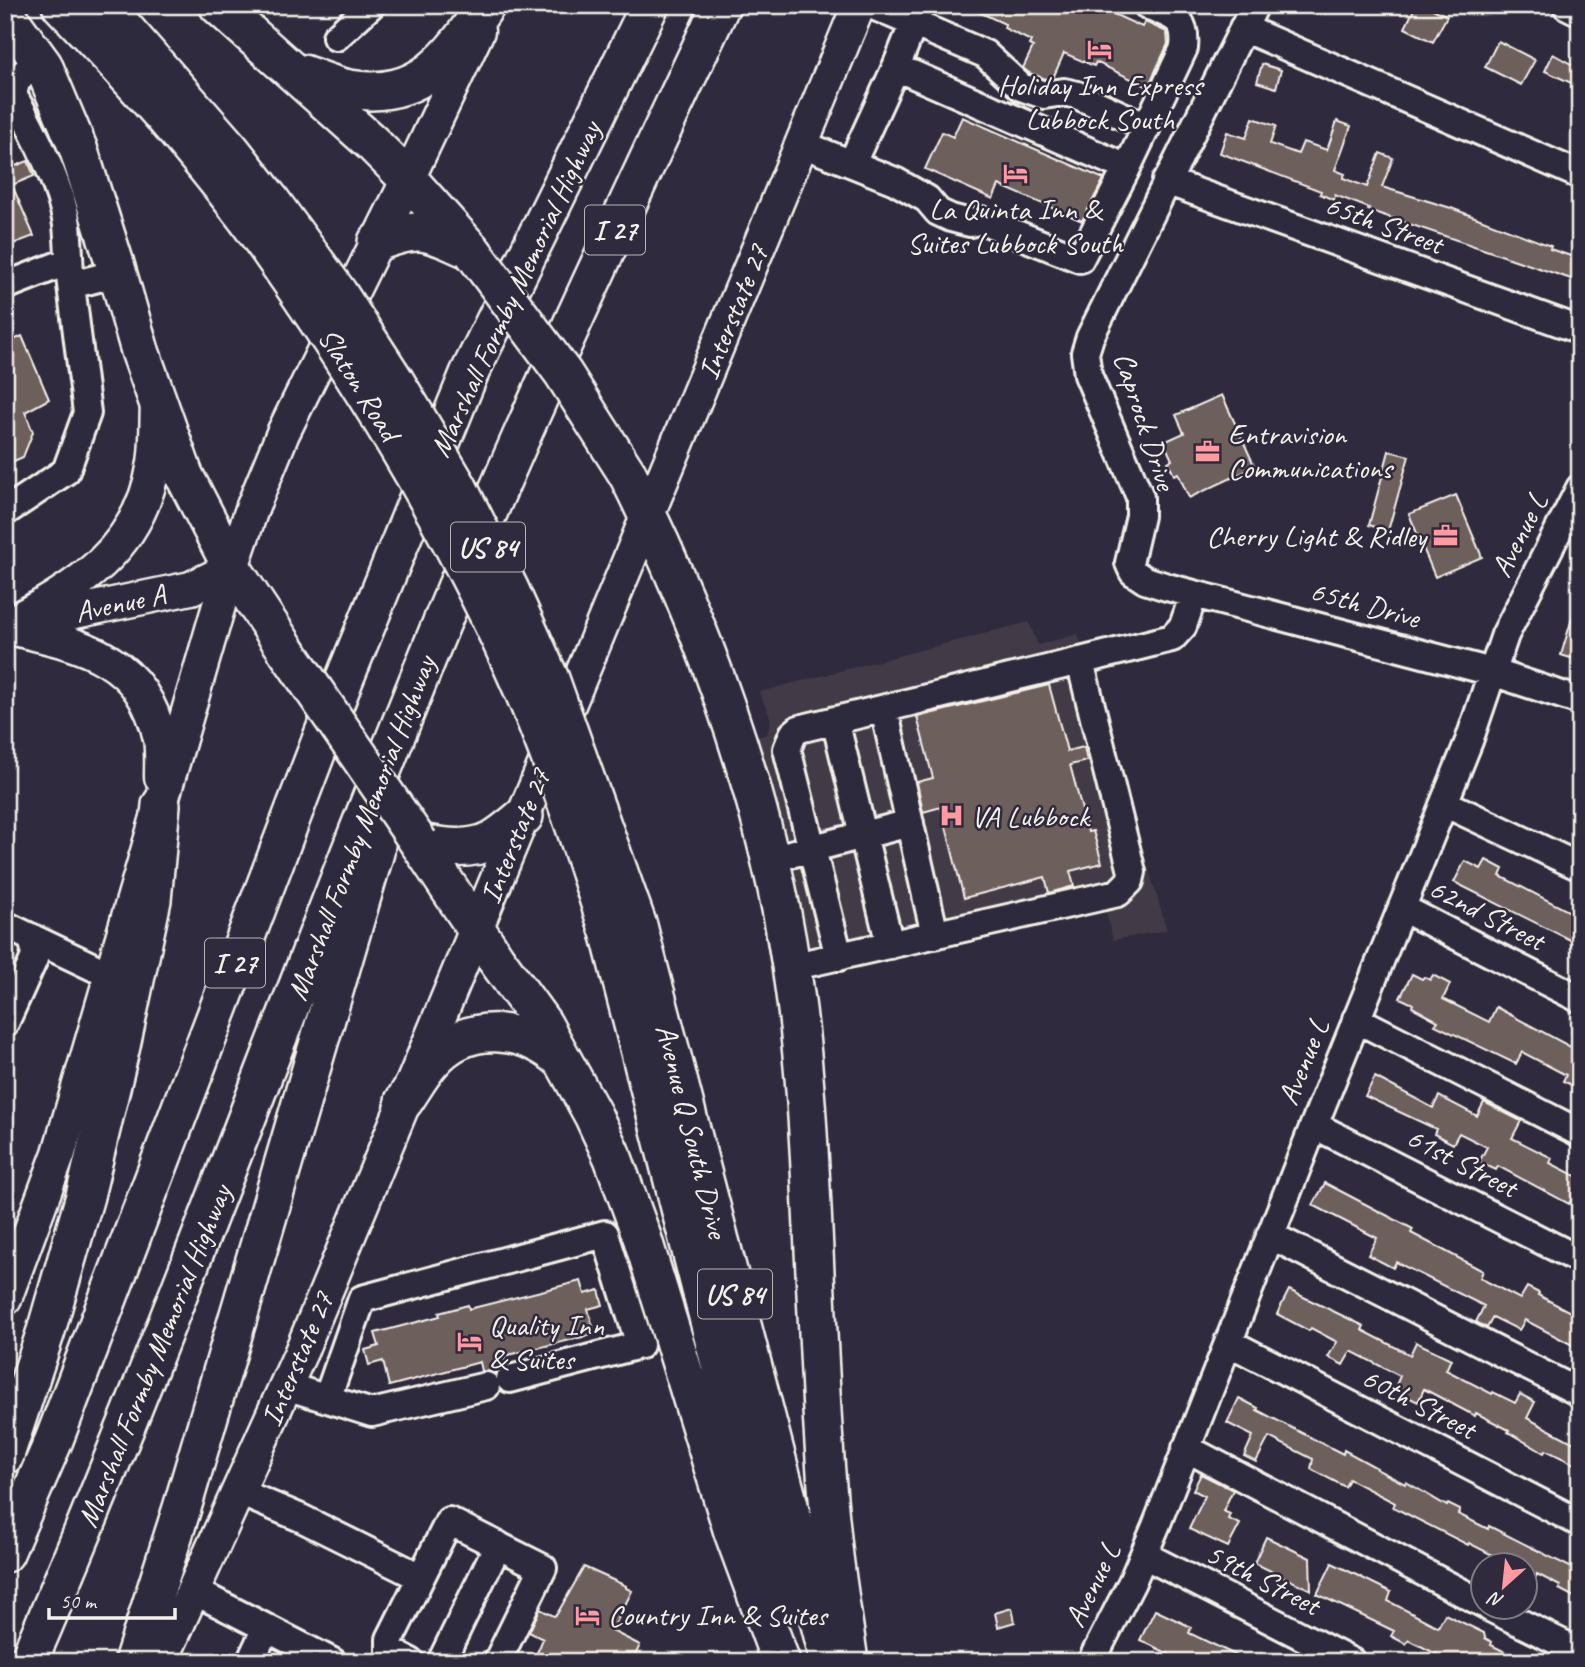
<svg xmlns="http://www.w3.org/2000/svg" width="1585" height="1667" font-family="Caveat,sans-serif">
<rect width="100%" height="100%" fill="#2f2a3d"/>
<filter id="ink" filterUnits="userSpaceOnUse"><feTurbulence type="fractalNoise" baseFrequency=".0143" numOctaves="2"/><feDisplacementMap in="SourceGraphic" scale="14" xChannelSelector="R" yChannelSelector="G"/><feConvolveMatrix kernelMatrix="1 2 1 2 8 2 1 2 1" color-interpolation-filters="sRGB"/></filter>
<g filter="url(#ink)">
<!-- built -->
<path fill="#423a46" d="M1029,622L1038,645L1078,634L1167,930L1113,940L1101,893L811,966L749,740L767,734L770,723L771,719L759,692Z"/>
<!-- building -->
<path fill="#6d5f5b" stroke="#f4f1e8" stroke-width="2" d="M964,5H1094L1142,27L1145,22L1167,32L1168,44L1148,87L1096,62L1094,66L1064,53L1053,78L1046,79L1029,73L1023,68L1033,47L1029,45L1031,41L1004,28L1005,24Z
M1416,5H1425L1447,16L1433,42L1405,28Z
M1498,41L1535,60L1521,85L1485,67Z
M1553,54L1580,69V87L1545,71Z
M1262,64L1281,70L1276,88L1257,82Z
M962,117L1104,179L1082,221L999,185L993,199L925,169L942,132L953,137Z
M1253,118L1276,126L1270,144L1298,154L1303,142L1327,150L1337,121L1351,126L1335,170L1345,174L1343,178L1367,187L1380,153L1393,158L1382,187L1451,208L1551,246L1550,249L1580,259V282L1368,210L1369,208L1335,195L1334,200L1320,194L1321,191L1220,153L1227,132L1246,138Z
M28,161L34,176L12,185L34,236L5,247V170Z
M22,336L49,399L25,412L33,432L23,457L5,465V344Z
M1222,395L1255,467L1189,498L1178,473L1174,475L1168,462L1172,460L1164,442L1184,433L1176,415Z
M1389,451L1409,456L1388,531L1369,525Z
M1456,495L1482,557L1435,577L1409,514Z
M1576,605L1580,606V661L1561,655Z
M1049,685L1067,751L1084,747L1087,761L1070,765L1088,832L1093,831L1102,863L1070,871L1074,886L1049,893L1045,877L964,898L941,807L923,812L917,782L933,778L917,717Z
M1486,860L1503,869L1500,876L1580,917V945L1454,882L1465,861L1481,869Z
M1412,974L1422,979L1424,977L1430,980L1433,975L1450,984L1443,999L1489,1022L1496,1007L1578,1051L1580,1048V1089L1563,1081L1566,1075L1522,1052L1516,1064L1435,1025L1438,1021L1412,1007L1413,1004L1400,998Z
M1375,1077L1433,1108L1439,1096L1477,1116L1484,1102L1521,1121L1512,1138L1552,1158L1550,1163L1580,1178V1183L1569,1204L1498,1166L1496,1170L1479,1162L1487,1147L1459,1133L1453,1144L1434,1134L1436,1129L1365,1096Z
M1325,1183L1413,1229L1411,1233L1483,1271L1480,1278L1520,1299L1527,1287L1539,1293L1538,1295L1580,1317V1349L1525,1320L1519,1330L1493,1317L1487,1328L1476,1322L1484,1306L1396,1262L1393,1268L1368,1255L1377,1238L1313,1205Z
M581,1281L585,1294L599,1290L603,1305L588,1309L595,1334L504,1356L506,1364L499,1367L495,1374L482,1371L480,1362L389,1386L383,1361L369,1365L365,1350L379,1346L375,1333L440,1316L439,1313L468,1305L469,1309Z
M1289,1290L1364,1326L1362,1330L1410,1355L1416,1342L1451,1359L1446,1370L1492,1394L1493,1392L1515,1403L1520,1394L1535,1402L1527,1418L1580,1446V1467L1546,1450L1544,1453L1508,1432L1509,1430L1476,1413L1475,1416L1424,1389L1418,1402L1394,1390L1400,1376L1351,1351L1343,1365L1328,1357L1337,1342L1311,1328L1309,1331L1277,1314Z
M1239,1398L1258,1408L1257,1410L1343,1454L1344,1450L1377,1468L1376,1469L1405,1484L1406,1482L1447,1506L1448,1504L1460,1510L1458,1514L1488,1529L1489,1526L1580,1572V1600L1559,1589L1560,1586L1537,1574L1536,1577L1525,1573V1565H1512L1469,1543L1468,1545L1393,1507L1395,1503L1349,1479L1345,1487L1311,1469L1313,1459L1269,1437L1256,1462L1244,1456L1253,1436L1227,1423Z
M1201,1474L1233,1490L1223,1511L1230,1514L1228,1519L1240,1524L1228,1547L1189,1529L1205,1496L1193,1490Z
M1266,1537L1310,1558L1311,1590L1254,1563Z
M1332,1563L1391,1592L1388,1601L1438,1627L1445,1614L1484,1633L1485,1638L1492,1642L1491,1645L1526,1662H1452L1409,1640L1406,1644L1391,1636L1394,1631L1317,1594Z
M584,1567L626,1586V1588L632,1591L612,1631L640,1645L632,1662H533L543,1639L529,1632L540,1609L554,1616L557,1614Z
M1012,1608L1015,1622L998,1627L995,1613Z
M1155,1610L1191,1627L1189,1633L1250,1662H1194L1182,1656L1175,1657L1140,1640Z"/>
<g fill="none" stroke-linecap="round" stroke-linejoin="round">
<defs>
<path id="minor" d="M871,5L985,54L1021,87L1044,95L1064,92L1077,95L1147,127
M1255,5L1090,337L1085,353L1088,375L1140,497V516L1129,563L1133,572L1145,580L1167,587L1492,672L1580,701
M1566,5L1580,12
M1243,28L1580,175
M336,37L371,5
M896,67L921,5
M28,69L16,82L13,95C32,127 62,189 67,225C69,245 69,265 71,285
M802,144L895,181L927,199L938,212L951,218L970,223L981,220L1080,259L1127,168L896,67L852,163
M1127,168L1184,48C1187,16 1173,17 1147,5
M1166,181L1580,330
M5,286L69,261
M5,512L66,471L87,413L71,285L118,273
M1080,661L1172,638L1183,626L1194,594
M884,709L935,935
M835,720L890,945
M1444,803L1580,867
M771,859L910,823
M1402,908L1580,999
M5,925L110,975
M791,967C900,943 1009,918 1118,893L1130,881L1132,872L1080,661L799,729L793,734L787,749L839,957
M1356,1019L1580,1133
M5,1023L34,959L35,949L31,937
M1314,1125L1580,1260
M1270,1235L1580,1393
M1228,1342L1580,1523
M286,1386L372,1413L486,1386
M327,1399L362,1299L605,1234L640,1345L510,1379
M1186,1448L1484,1604
M239,1492L301,1518L420,1577
M1144,1555L1352,1662
M194,1591L333,1662
M1490,1608L1580,1652
M250,1662L266,1628
M411,1662L390,1651V1639L449,1521L543,1568L497,1662
M441,1662L498,1545
M1091,1662L1132,1582L1156,1526L1314,1125L1469,741L1505,635L1580,488"/>
<path id="major" d="M31,621L191,588L232,568
M5,626C77,587 140,551 154,463C157,444 156,423 157,404
M5,627C77,644 142,654 160,739C162,751 161,765 161,777
M5,1299L59,1153L220,602L253,506L283,433L408,179L478,31
M161,1662L300,1354L859,5"/>
<path id="highway" d="M61,5C127,73 190,144 247,219
M104,5L231,150L271,201
M218,5L372,143L408,179L473,252
M5,13L43,65L78,148L115,264L140,351L184,475L232,568L287,651
M303,74C318,79 334,86 349,89C421,101 451,56 486,5
M377,242C420,226 425,230 466,248
M628,475C705,630 765,795 791,966C809,1082 811,1198 817,1314C821,1386 823,1457 831,1528C835,1573 843,1617 849,1662
M419,843L496,959L543,1024L593,1115L613,1158L642,1237L733,1532L781,1662
M419,843C443,847 469,852 492,840C503,834 514,824 524,816
M638,926L827,1651
M610,935L782,1605
M404,1101C413,1088 421,1073 432,1061C467,1020 525,1027 562,1060
M5,1455L46,1331L85,1196L121,1046L152,900L161,805
M5,1553L54,1440L344,680L469,374L650,5
M28,1662C176,1319 300,967 442,622C528,413 625,209 721,5
M133,1662L182,1508L375,852L377,837"/>
</defs>
<!-- minor casing -->
<use href="#minor" stroke="#f4f1e8" stroke-width="32"/>
<!-- major casing -->
<use href="#major" stroke="#f4f1e8" stroke-width="37"/>
<!-- highway casing -->
<use href="#highway" stroke="#f4f1e8" stroke-width="42"/>
<!-- minor -->
<use href="#minor" stroke="#2f2a3d" stroke-width="26"/>
<!-- major -->
<use href="#major" stroke="#2f2a3d" stroke-width="32"/>
<!-- highway -->
<use href="#highway" stroke="#2f2a3d" stroke-width="37"/>
<defs>
<path id="highway-bridge" d="M271,201L338,293L395,381L458,487L509,588L550,679L638,926
M247,219C354,368 450,522 523,690C557,769 584,853 610,935
M473,252L563,373L628,475
M287,651L419,843"/>
</defs>
<!-- highway-bridge casing -->
<use href="#highway-bridge" stroke="#f4f1e8" stroke-width="42" stroke-linecap="butt"/>
<!-- highway-bridge -->
<use href="#highway-bridge" stroke="#2f2a3d" stroke-width="37"/>
</g>
</g>
<!-- icons -->
<defs>
<symbol id="hotel-bare" viewBox="-9 -9 18 18"><path d="M-6-4.5h1.5V1H6V5H4.5V3h-9V5H-6ZM-4 0a1.8 1.8 0 1 1 3.6 0ZM.5 0V-2.5h3Q6-2.5 6 0Z" fill="#ff9aa2" stroke="#2f2a3d" stroke-width="2.5" paint-order="stroke"/></symbol>
<symbol id="office-bare" viewBox="-9 -9 18 18"><path d="M-6-3h4V-5.5h4V-3h4V5H-6ZM-1-4.5V-3h2v-1.5ZM-6 0V1H6V0Z" fill="#ff9aa2" stroke="#2f2a3d" stroke-width="2.5" paint-order="stroke"/></symbol>
<symbol id="hospital-bare" viewBox="-9 -9 18 18"><path d="M-5-5h3v3.5h4V-5h3V5h-3V1.5h-4V5h-3Z" fill="#ff9aa2" stroke="#2f2a3d" stroke-width="2.5" paint-order="stroke"/></symbol>
</defs>
<g fill-rule="evenodd">
<use href="#hotel-bare" x="1082" y="32" width="35" height="35"/>
<use href="#hotel-bare" x="998" y="156" width="35" height="35"/>
<use href="#office-bare" x="1190" y="434" width="35" height="35"/>
<use href="#office-bare" x="1428" y="518" width="35" height="35"/>
<use href="#hospital-bare" x="934" y="798" width="35" height="35"/>
<use href="#hotel-bare" x="452" y="1324" width="35" height="35"/>
<use href="#hotel-bare" x="570" y="1598" width="35" height="35"/>
</g>
<g text-anchor="middle" stroke-width="5" stroke-linejoin="round" paint-order="stroke">
<!-- shield labels -->
<g fill="#2f2a3d" stroke="#b9b5b5" stroke-width="2">
<rect x="585" y="205.5" width="60" height="49" rx="5"/>
<rect x="451" y="522.5" width="74" height="49" rx="5"/>
<rect x="205" y="938.5" width="60" height="49" rx="5"/>
<rect x="698" y="1269.5" width="74" height="49" rx="5"/>
</g>
<g font-size="28" font-weight="bold" fill="#f4f1e8">
<text x="615" y="240">I 27</text>
<text x="488" y="557">US 84</text>
<text x="235" y="973">I 27</text>
<text x="735" y="1304">US 84</text>
</g>
<!-- poi labels -->
<g font-size="30" fill="#f4f1e8" stroke="#2f2a3d" text-anchor="start">
<text x="1100" y="95" text-anchor="middle">Holiday Inn Express<tspan x="1100" dy="34">Lubbock South</tspan></text>
<text x="1015" y="219" text-anchor="middle">La Quinta Inn &amp;<tspan x="1015" dy="34">Suites Lubbock South</tspan></text>
<text x="1228" y="444">Entravision<tspan x="1228" dy="34">Communications</tspan></text>
<text x="1426" y="546" text-anchor="end">Cherry Light &amp; Ridley</text>
<text x="971" y="826">VA Lubbock</text>
<text x="489" y="1335">Quality Inn<tspan x="489" dy="34">&amp; Suites</tspan></text>
<text x="608" y="1625">Country Inn &amp; Suites</text>
</g>
<!-- street labels -->
<g font-size="30" fill="#f4f1e8" stroke="#2f2a3d">
<text transform="translate(1384 224) rotate(20)" y="10">65th Street</text>
<text transform="translate(515 289) rotate(-65)" y="10">Marshall Formby Memorial Highway</text>
<text transform="translate(733 312) rotate(-68)" y="10">Interstate 27</text>
<text transform="translate(359 384) rotate(58)" y="10">Slaton Road</text>
<text transform="translate(1145 421) rotate(72)" y="10">Caprock Drive</text>
<text transform="translate(1519 535) rotate(-63)" y="10">Avenue L</text>
<text transform="translate(120 603) rotate(-12)" y="10">Avenue A</text>
<text transform="translate(1365 604) rotate(15)" y="10">65th Drive</text>
<text transform="translate(361 828) rotate(-69)" y="10">Marshall Formby Memorial Highway</text>
<text transform="translate(515 836) rotate(-68)" y="10">Interstate 27</text>
<text transform="translate(1487 914) rotate(27)" y="10">62nd Street</text>
<text transform="translate(1303 1062) rotate(-68)" y="10">Avenue L</text>
<text transform="translate(692 1131) rotate(76)" y="10">Avenue Q South Drive</text>
<text transform="translate(1462 1162) rotate(27)" y="10">61st Street</text>
<text transform="translate(154 1356) rotate(-68)" y="10">Marshall Formby Memorial Highway</text>
<text transform="translate(297 1359) rotate(-67)" y="10">Interstate 27</text>
<text transform="translate(1419 1403) rotate(27)" y="10">60th Street</text>
<text transform="translate(1263 1579) rotate(27)" y="10">59th Street</text>
<text transform="translate(1092 1585) rotate(-64)" y="10">Avenue L</text>
</g>
</g>
<!-- margin -->
<rect width="1585" height="1667" fill="none" stroke="#2f2a3d" stroke-width="28"/>
<rect x="14" y="14" width="1557" height="1639" fill="none" stroke="#f4f1e8" stroke-width="2.5" filter="url(#ink)"/>
<!-- north arrow -->
<g transform="translate(1504 1586) rotate(207)"><circle r="33" fill="#2f2a3d" stroke="#7e7a81" stroke-width="2"/>
<path d="M0-5L12 26L0 18L-12 26Z" fill="#ff9aa2"/>
<text y="-10" font-size="19" font-weight="bold" text-anchor="middle" fill="#f4f1e8">N</text>
</g>
<!-- scale -->
<path d="M49 1608v10h126v-10" fill="none" stroke="#f4f1e8" stroke-width="3.5"/>
<text x="60" y="1608" font-size="21" fill="#f4f1e8" stroke="#2f2a3d" stroke-width="5" paint-order="stroke">50 m</text>
</svg>
